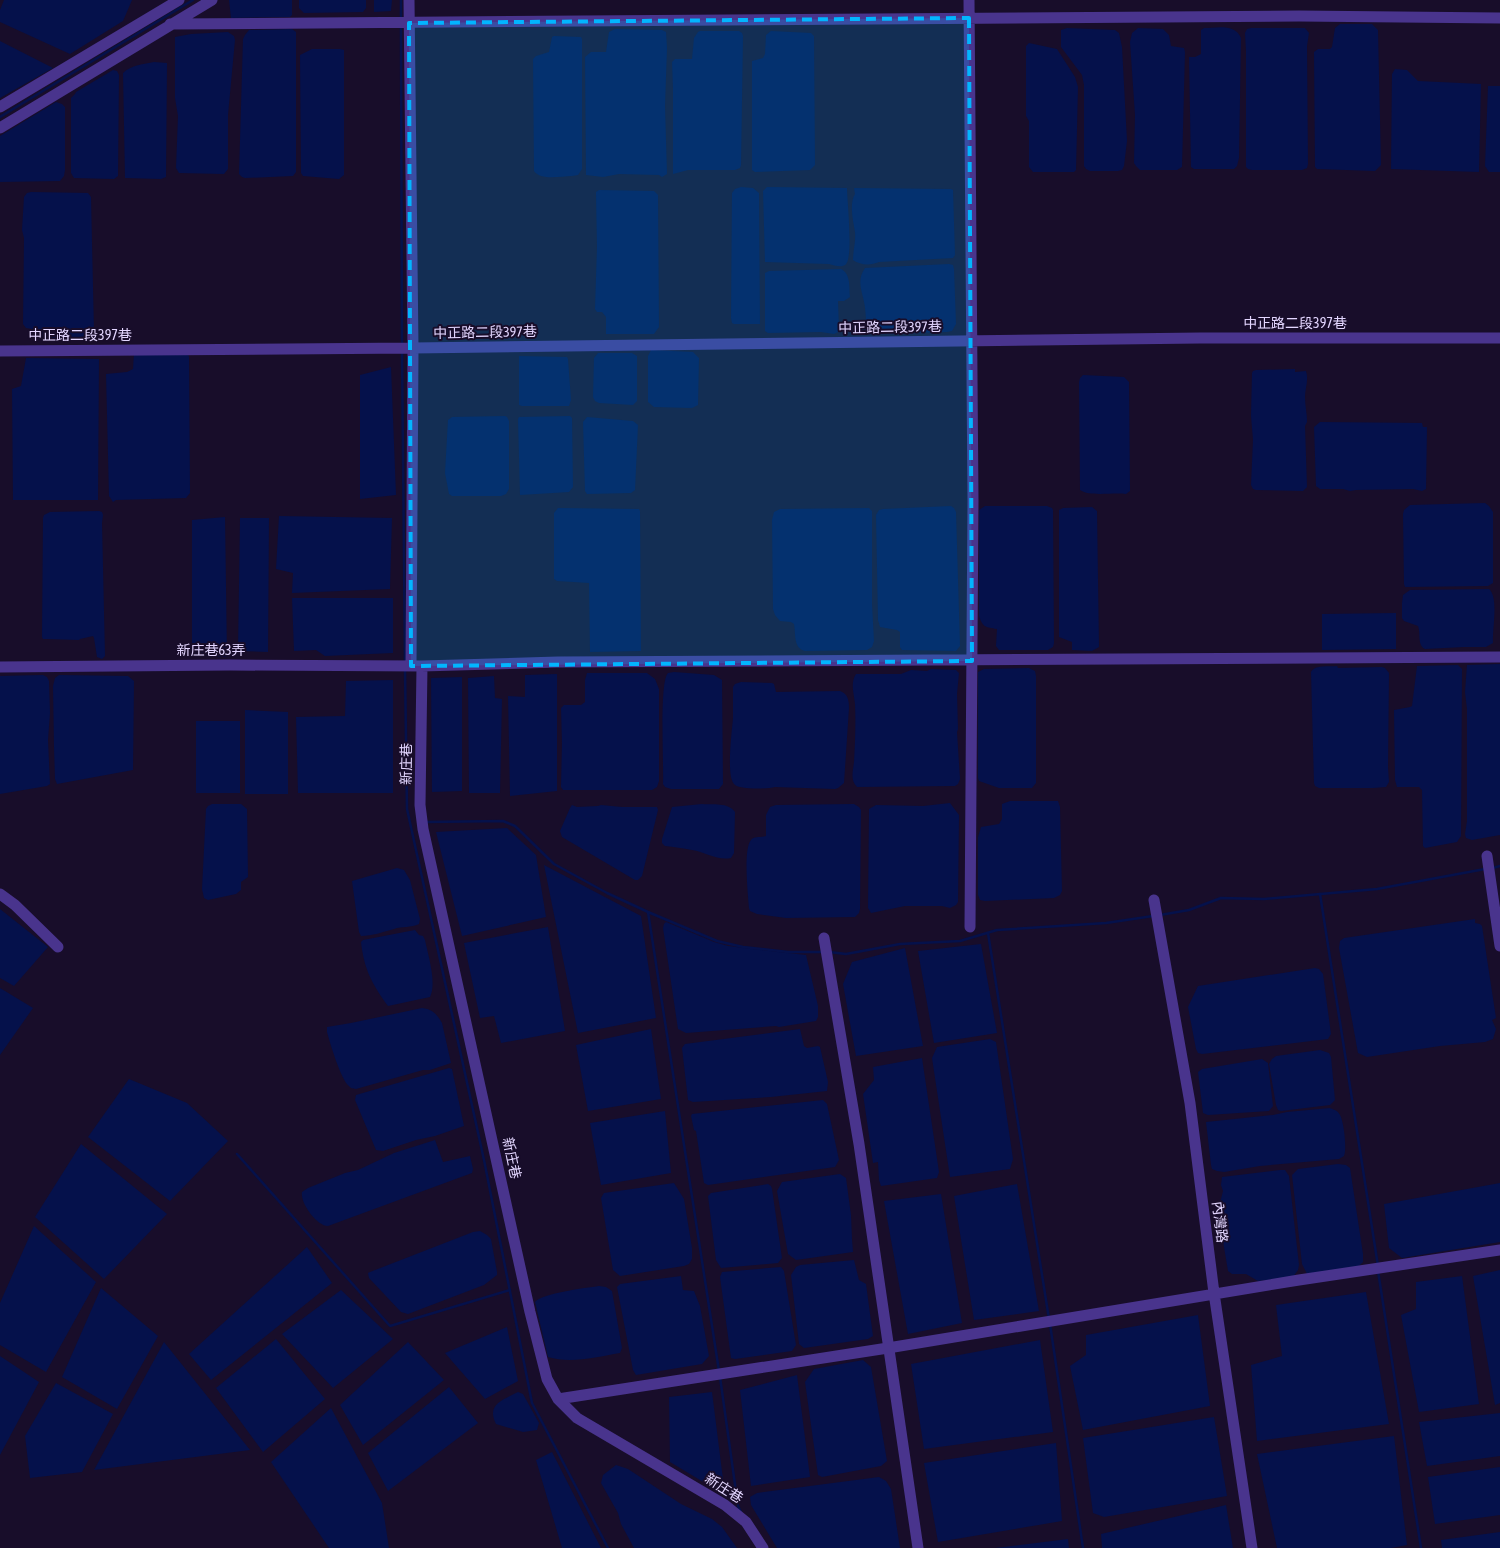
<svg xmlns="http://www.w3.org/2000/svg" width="1500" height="1548" font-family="'Asap Condensed','Noto Sans TC',sans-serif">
<rect width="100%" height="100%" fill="#180d2a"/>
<!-- water -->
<path fill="#05114b" d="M4,0H132L123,21L70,54L0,22V10Z
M229,0H292V15L290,17L231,18Z
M299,0H366V8L363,12L304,13L299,8Z
M374,0H392L391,11L374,12Z
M1340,24H1372L1378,30L1381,165L1375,171L1317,169L1315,167L1314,54V52L1318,49H1330L1332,47L1335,28Z
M1067,28L1115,30L1119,33L1122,47L1127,141L1124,166L1122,170L1118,171H1090L1086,169L1084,166V85L1082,75L1061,47V30Z
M1138,28L1163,29L1169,35L1171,46L1184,48L1185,52L1182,167L1177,170H1140L1136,166L1134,163L1135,115L1130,42L1132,33Z
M1204,28C1216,28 1235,23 1241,38L1239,158L1237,166L1234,169H1194L1191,167L1189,57H1195L1201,54V30Z
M1251,28H1305L1309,33L1307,46L1308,164L1307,168L1302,170H1252L1248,169L1246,167V51L1245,33L1247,29Z
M615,29L662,30L666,32L667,48L665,106L667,174L662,177L659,175L619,174L603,177L586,175L585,57L591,52H606L609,32Z
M249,30L292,29L296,32V172L293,176L245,178L242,177L239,174L243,39L245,35Z
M700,31H739L742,33L743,36L741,165L740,168L735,170H688L673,174V88L672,62L675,59H692L694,38L698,32Z
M771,31L811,33L814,36L815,165L810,170L755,172L752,170V61L763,58L765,54L766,35Z
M228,32L234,36L235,40L228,115V169L224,174L179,173L176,168L178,116L175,98V37L191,34Z
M554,36L581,37L582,39V169L578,175L572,176C561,176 541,181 534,171L533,59L536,56L549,52L552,37Z
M0,41L53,68L0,98Z
M1029,43L1057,49L1075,77L1078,87L1076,170L1074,172H1033L1029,167V121L1026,116V46Z
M312,49H340L344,50V175L339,179L303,176L301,173L300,55Z
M154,62L167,63L166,177L161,179L125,178L123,73C131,65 144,64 154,62Z
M1395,69L1407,70L1418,81L1481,84L1479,172L1391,169L1392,74Z
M113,70L117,71L119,75L118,176L114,179L74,178L71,173V98L75,94L76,92Z
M1488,86H1500V172H1489L1485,166Z
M56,102L62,104L65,107V170L64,176L60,181L0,182V136Z
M741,187L753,188L759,193L760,324H734L732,323L731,318L732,193L735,189Z
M767,187L847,188C847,200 854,260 845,265C840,268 834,265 829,264L765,262L763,191Z
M854,188L951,189L953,190L955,255L953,258L879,262C870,266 860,265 853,260C853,251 856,241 855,232C853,220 849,204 855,194Z
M599,190L654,191L658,195L659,327L654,334H606V317L602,312H597L595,309L597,247L596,195V192Z
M31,192L88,193L91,197L94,332C89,339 55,339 44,339L41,336L39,330L26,328L23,324L24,238L22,230L24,197L27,193Z
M949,264L953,265L954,269L956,324L952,331L947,332L880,334L871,332L866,329C866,322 866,315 865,308C864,294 855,282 865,268Z
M841,269C851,274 849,287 850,297L844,301H838L839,329L838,332L834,334L821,332L768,333L765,331V273L769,271Z
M651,350L693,352L699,358L698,405L692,408L654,407L648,402V356Z
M134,353L188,354L189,357L190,493L186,498L116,500L113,502L109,496L106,374L127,372L133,369Z
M598,353H632L637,356V401L633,405L599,403L595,401L593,397L594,358Z
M519,356L567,357L568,359L571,400L569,406H522L519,405Z
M26,358L99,359L98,500H13L12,389L21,386Z
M391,367L396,495L360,499V375Z
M1295,369V372L1306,371C1309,380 1305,388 1305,397C1305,406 1307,413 1307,422L1305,426L1307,487L1303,491L1256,490L1253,489L1251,485L1253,440L1251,416L1252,373L1253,371L1256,370Z
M1083,375L1124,377L1129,382L1130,491L1126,494C1114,492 1090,497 1080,490L1079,382L1080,378Z
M505,416L507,417L509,421V489L506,494L501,496H452L449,494L445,473L448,420L452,417Z
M570,416L572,418L573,487L569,492L520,495L518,419L519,417Z
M587,417L633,421L638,425L635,490L631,493L587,494L585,491L583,422Z
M1320,422L1422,423L1423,427H1427L1426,489L1422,491L1413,489L1356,490L1350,491L1343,489H1320L1316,486L1314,427Z
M1485,503L1489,506L1493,512V583L1488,586L1405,587L1404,584L1403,514L1404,510L1410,505Z
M951,506L954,508L956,512L960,646L956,651L902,650L900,647V632L897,630L880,627L878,620L876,515L879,510L883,509Z
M985,506H1047L1052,508L1053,510L1054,643L1053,647L1048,650H999L996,646L997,629C986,627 983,628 979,616V510Z
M1092,507L1097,511L1099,647L1092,651L1072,650V642L1059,637V510L1063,508Z
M558,508L639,509L640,511L641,651L590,652L589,583L557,581L554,579V513Z
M869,508L872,511V604L874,641L872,647L867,650L805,651C793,648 796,634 794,624L791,622L780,621L775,615L773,609L772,520L774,512L780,509Z
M50,512L99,511L102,512L103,515L102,523L105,656L102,659L97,657L94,638L93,636L80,639L79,640L46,639H43L42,637L43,518L44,515Z
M279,516L392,518L390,589L292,593L293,573L276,569Z
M225,517L227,657L192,655V520Z
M240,518H269L268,652L238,651Z
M1489,589C1499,597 1492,630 1493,643L1486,647H1464L1425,649C1417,645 1421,634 1418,626L1404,621L1402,618V603L1403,595L1410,590Z
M292,598H393V653L325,656L316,650L294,651Z
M1396,613V649L1322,650V614Z
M1500,664V835L1472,840L1466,838L1465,834L1467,821V709L1465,692L1467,665Z
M1458,665L1462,669L1461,836L1457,842L1425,848L1423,846L1422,790L1419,787H1397L1395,780L1394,710L1410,707L1412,706L1417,666Z
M1337,666L1338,668L1382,667L1385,668L1389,673L1388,767L1389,782L1386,787L1373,788H1319L1315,786L1314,783L1311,672C1315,664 1329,667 1337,666Z
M1029,668L1035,671L1036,676V783L1032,788H999L979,781L978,778V672L984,669Z
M931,669L956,670L959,673L957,694L958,729L957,732L960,779L958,784L955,786L857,787C850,780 853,771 854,762C855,743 856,723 855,704C854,694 850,683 856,674H901L911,670L927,671Z
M674,672L714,675L722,680L723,784L719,789H671L665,787L663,784C664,766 659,682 668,673Z
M587,673H647L655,679L659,689V781L657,787L652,790H563L561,787L562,743L561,708L564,705H581L585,702V680Z
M557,674V791L510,796L508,696L525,697V675Z
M43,675L47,677L49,681L50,713L48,740L50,784L47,786L0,794V676Z
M59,675L128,676L134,681L133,770L57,784L55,779L54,747L53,686L55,678Z
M494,676L495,698L502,699L500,793H469L468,678Z
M462,677V791L432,792L431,678Z
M393,680V793H298L296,717L345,716L346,681Z
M741,682L772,683L774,684L776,692L840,691C848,694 849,700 849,708L844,783L838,788L835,789L775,787C767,789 739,790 734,784C726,775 732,731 733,718C733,708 733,698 733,687L735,684Z
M245,710L288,712V794H245Z
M196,721H240V793H196Z
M1010,801H1058L1060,807L1062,891L1060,895L1054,898L985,901L980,900L978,895V837L981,827L999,824L1002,819V804Z
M950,803L959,815L958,902L956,905L950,908L942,906H905L871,913L868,908L869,809L876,805L923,806Z
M212,804H241L247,809L248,877L241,882V890L236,894L208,900L204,898L202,889L206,809L208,806Z
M702,804C713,805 728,802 735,812L734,853L731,858C718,861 705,852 692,850C683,848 674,847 665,846L662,843V839L672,807Z
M854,804L859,807L861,810L860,909L859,913L855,917L786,918L757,914L750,911L749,908C748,895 743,849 751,840C754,836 761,838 766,836V815L770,807L776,805Z
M572,805L577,807L598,806L601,805L622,807H657L658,810L642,876L638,880H635L562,837L560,831L570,808Z
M507,828L536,855L546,917L462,936L436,832Z
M544,865L641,916L656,1018L578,1033Z
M397,868L404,870L410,880L420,919L419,924C411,928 402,926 394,929C383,932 372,936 361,936L359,932L352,881Z
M0,909L48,947L14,986L0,978Z
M1475,919V923L1480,924L1482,926L1496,1018L1492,1020L1496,1029L1493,1039L1485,1042L1440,1046L1367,1057L1358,1053L1339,948L1340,941L1344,938Z
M666,922L714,942L728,946L806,955L818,1006V1017L816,1021L779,1027L776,1026L686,1033L678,1029L663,928L664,924Z
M548,927L565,1031L501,1043L494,1016L480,1018L464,943Z
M415,930L419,935L423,936L425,940C428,955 437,983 430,997L388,1006C372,984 364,969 361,942L363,940Z
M981,944L997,1033L934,1043L918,951Z
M905,948L923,1046L856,1056L843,984L852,962Z
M1315,968L1319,969L1323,974L1331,1034L1328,1039L1202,1054L1198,1053L1196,1049L1188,1007L1198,986Z
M0,988L33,1008L0,1055Z
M422,1008C432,1009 437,1014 442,1023L451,1063L430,1070H423L356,1089C353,1088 351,1089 349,1086C341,1080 330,1043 327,1032V1027L351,1023Z
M651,1029L661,1099L588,1111L576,1045Z
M800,1029L804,1046L807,1048L818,1046L820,1047L828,1082L827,1091L771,1097L693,1102L688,1100L682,1048L685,1044Z
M990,1039L996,1042L1013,1159L1010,1169L950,1177L932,1058L937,1047Z
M1320,1050L1329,1053L1331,1057L1335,1100L1330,1105L1281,1111L1278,1110L1276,1105L1269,1064L1272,1059L1276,1056Z
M922,1058L939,1172L937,1178L881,1186L879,1180L878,1162L873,1163L863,1094L874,1080L873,1067Z
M1262,1059L1268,1063L1273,1106L1269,1111L1208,1115L1203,1113L1198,1072L1202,1069Z
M449,1068L452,1069L464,1126L435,1136L416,1140L383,1151L376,1150L355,1100L356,1095Z
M129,1079L187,1103L228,1141L170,1201L88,1137Z
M823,1100L827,1104L839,1160L835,1167L708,1185L704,1183L696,1131L694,1130L691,1116L692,1114Z
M1330,1108C1335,1110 1338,1111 1340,1115C1344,1122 1347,1149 1344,1156L1339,1159L1260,1166L1224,1172L1217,1171L1212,1169L1211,1165L1206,1122L1273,1115L1287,1112Z
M665,1111L671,1173L601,1185L590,1123Z
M435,1140L443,1162L470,1156L473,1169L472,1173L328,1226C317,1226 300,1203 302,1192L308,1188L345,1173L358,1170L394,1153Z
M81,1144L167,1214L104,1279L35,1217Z
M1338,1164L1346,1165L1350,1168L1363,1254V1262L1359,1266L1307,1274L1302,1264L1292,1175L1298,1169Z
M1280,1170H1285L1289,1176L1299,1265L1298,1270L1293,1277L1258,1281L1246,1274H1232L1228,1271L1218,1211L1223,1191L1221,1185L1222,1177Z
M840,1174L846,1178L851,1215L852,1239L853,1252L796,1260L788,1254L777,1191L782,1182Z
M674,1183L684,1199L692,1248V1259L689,1264L684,1266L620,1276L613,1270L601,1198L604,1193Z
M1500,1183V1242L1402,1258L1389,1248L1384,1204Z
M768,1184L771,1186L772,1189L782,1258L778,1263L721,1268L716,1260L708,1196L711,1193Z
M1017,1184L1039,1311L974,1320L954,1196Z
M941,1194L962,1323L908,1334L884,1201Z
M34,1226L96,1282L46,1372L0,1345V1303Z
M480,1231L487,1235L491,1239L497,1272V1275L484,1285L408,1314L401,1312L369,1278L368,1273L370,1272L473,1232Z
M307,1247L332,1283L211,1380L189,1354Z
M854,1260L859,1280L866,1284L873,1336L868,1339L804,1348L799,1344L791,1275L796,1267L800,1265Z
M781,1267L784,1271L796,1345L792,1351L735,1359L731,1358L720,1277L722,1272Z
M1500,1270V1403L1495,1405L1473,1276Z
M681,1276L683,1290L694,1291L700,1306L709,1356L702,1364L636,1375L633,1370L617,1287L620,1284Z
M1462,1276L1479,1404L1419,1412L1401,1315L1416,1309V1282Z
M599,1286L606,1287L612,1291L622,1348L620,1353C597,1357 570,1364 548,1357L535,1302C543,1293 585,1288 599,1286Z
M101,1288L158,1336L117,1409L62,1377Z
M341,1290L393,1339L333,1388L282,1334Z
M1366,1292L1389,1424L1257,1441L1251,1365L1282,1356L1276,1305Z
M1198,1315L1210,1406L1083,1430L1070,1366L1086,1355V1335Z
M507,1327L518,1381L485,1399L445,1353Z
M276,1339L325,1399L263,1452L216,1388Z
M1040,1340L1053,1432L924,1449L911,1364Z
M164,1342L250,1450L94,1470Z
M408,1342L444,1380L363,1445L340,1405Z
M0,1356L39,1382L0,1455Z
M863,1360L871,1367L887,1461L881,1466L822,1477L818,1475L805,1382L814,1369Z
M797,1375L810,1477L751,1486L740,1390Z
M56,1383L113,1414L82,1472L30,1478L25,1436Z
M449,1387L478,1423L388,1491L368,1453Z
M518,1392L523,1394L539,1423L537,1430L523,1432L496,1424C486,1404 503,1400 518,1392Z
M712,1392L725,1495L670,1462L669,1397Z
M331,1408L382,1503L389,1548H329L271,1462Z
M1500,1413V1456L1427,1466L1419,1422Z
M1214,1417L1227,1496L1104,1517L1093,1513L1083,1438Z
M1394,1436L1407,1545L1391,1548H1277L1257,1454Z
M1056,1443L1062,1521L938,1542L924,1463Z
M552,1452L601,1548H562L536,1460Z
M616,1465L628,1469L681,1504L712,1519L722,1527L737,1548H634L621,1524L618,1513L601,1483L603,1475Z
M1500,1467V1515L1435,1524L1428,1477Z
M879,1477L886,1481L891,1489L900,1548H777L751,1505L750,1497L757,1493Z
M1226,1505L1233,1548H1102L1101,1534Z
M1500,1532V1548H1442L1441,1540Z
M1068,1539L1069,1548H995Z"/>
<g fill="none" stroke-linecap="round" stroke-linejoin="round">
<!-- stream -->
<path stroke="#05114b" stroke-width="2.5" d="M401,0V18
M401,26L402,343
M0,117L193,0
M402,351L405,663
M405,669L407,809L484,1160L532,1403L608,1548
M426,822L503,821L515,826L554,864L607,893L648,912L717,941L743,947L788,952H823
M1493,868L1500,866
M1320,894L1378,1266
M648,912L719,1371
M1160,915L1189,910L1221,898L1264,899L1377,889L1485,869
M988,933L1049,1319
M829,952L846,954L900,944L960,941L997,930L1106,923L1153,916
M237,1154L390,1326L510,1290
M1378,1271L1421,1548
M1050,1324L1083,1548
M720,1377L738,1506L741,1512"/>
<!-- minor -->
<path stroke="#49348d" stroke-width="11" d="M409,0L413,348L411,666
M969,0L973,501L970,927
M170,24L1299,16L1500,18
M0,107L179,0
M0,128L212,0
M0,351L413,348L1200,338H1500
M422,666L420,805L423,829L530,1312L547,1379L558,1399L577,1418L725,1505L746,1522L763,1548
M0,667L230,665L422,666L558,662L1500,657
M1487,856L1500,946
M0,894L15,905L58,947
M1154,900L1190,1103L1214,1293L1252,1548
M824,938L859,1144L918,1548
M558,1399L888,1348L1299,1280L1500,1250"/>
</g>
<!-- marked area -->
<path fill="#02b5ff" fill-opacity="0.2" stroke="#02b5ff" stroke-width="4" stroke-dasharray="10 6" stroke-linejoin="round" d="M969,18L972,661L411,666L409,23Z"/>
<g text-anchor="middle" stroke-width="4" stroke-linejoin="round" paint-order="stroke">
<!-- street labels -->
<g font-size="14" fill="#e3d6ff" stroke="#180d2a">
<text x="1295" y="328">中正路二段397巷</text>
<text transform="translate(890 327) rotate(-1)" y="5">中正路二段397巷</text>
<text transform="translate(485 332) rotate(-1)" y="5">中正路二段397巷</text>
<text x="80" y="340">中正路二段397巷</text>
<text x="211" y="655">新庄巷63弄</text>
<text transform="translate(406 764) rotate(-89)" y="5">新庄巷</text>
<text transform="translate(512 1158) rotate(78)" y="5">新庄巷</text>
<text transform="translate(1220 1222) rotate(83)" y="5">內灣路</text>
<text transform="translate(724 1488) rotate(33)" y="5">新庄巷</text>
</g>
</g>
</svg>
